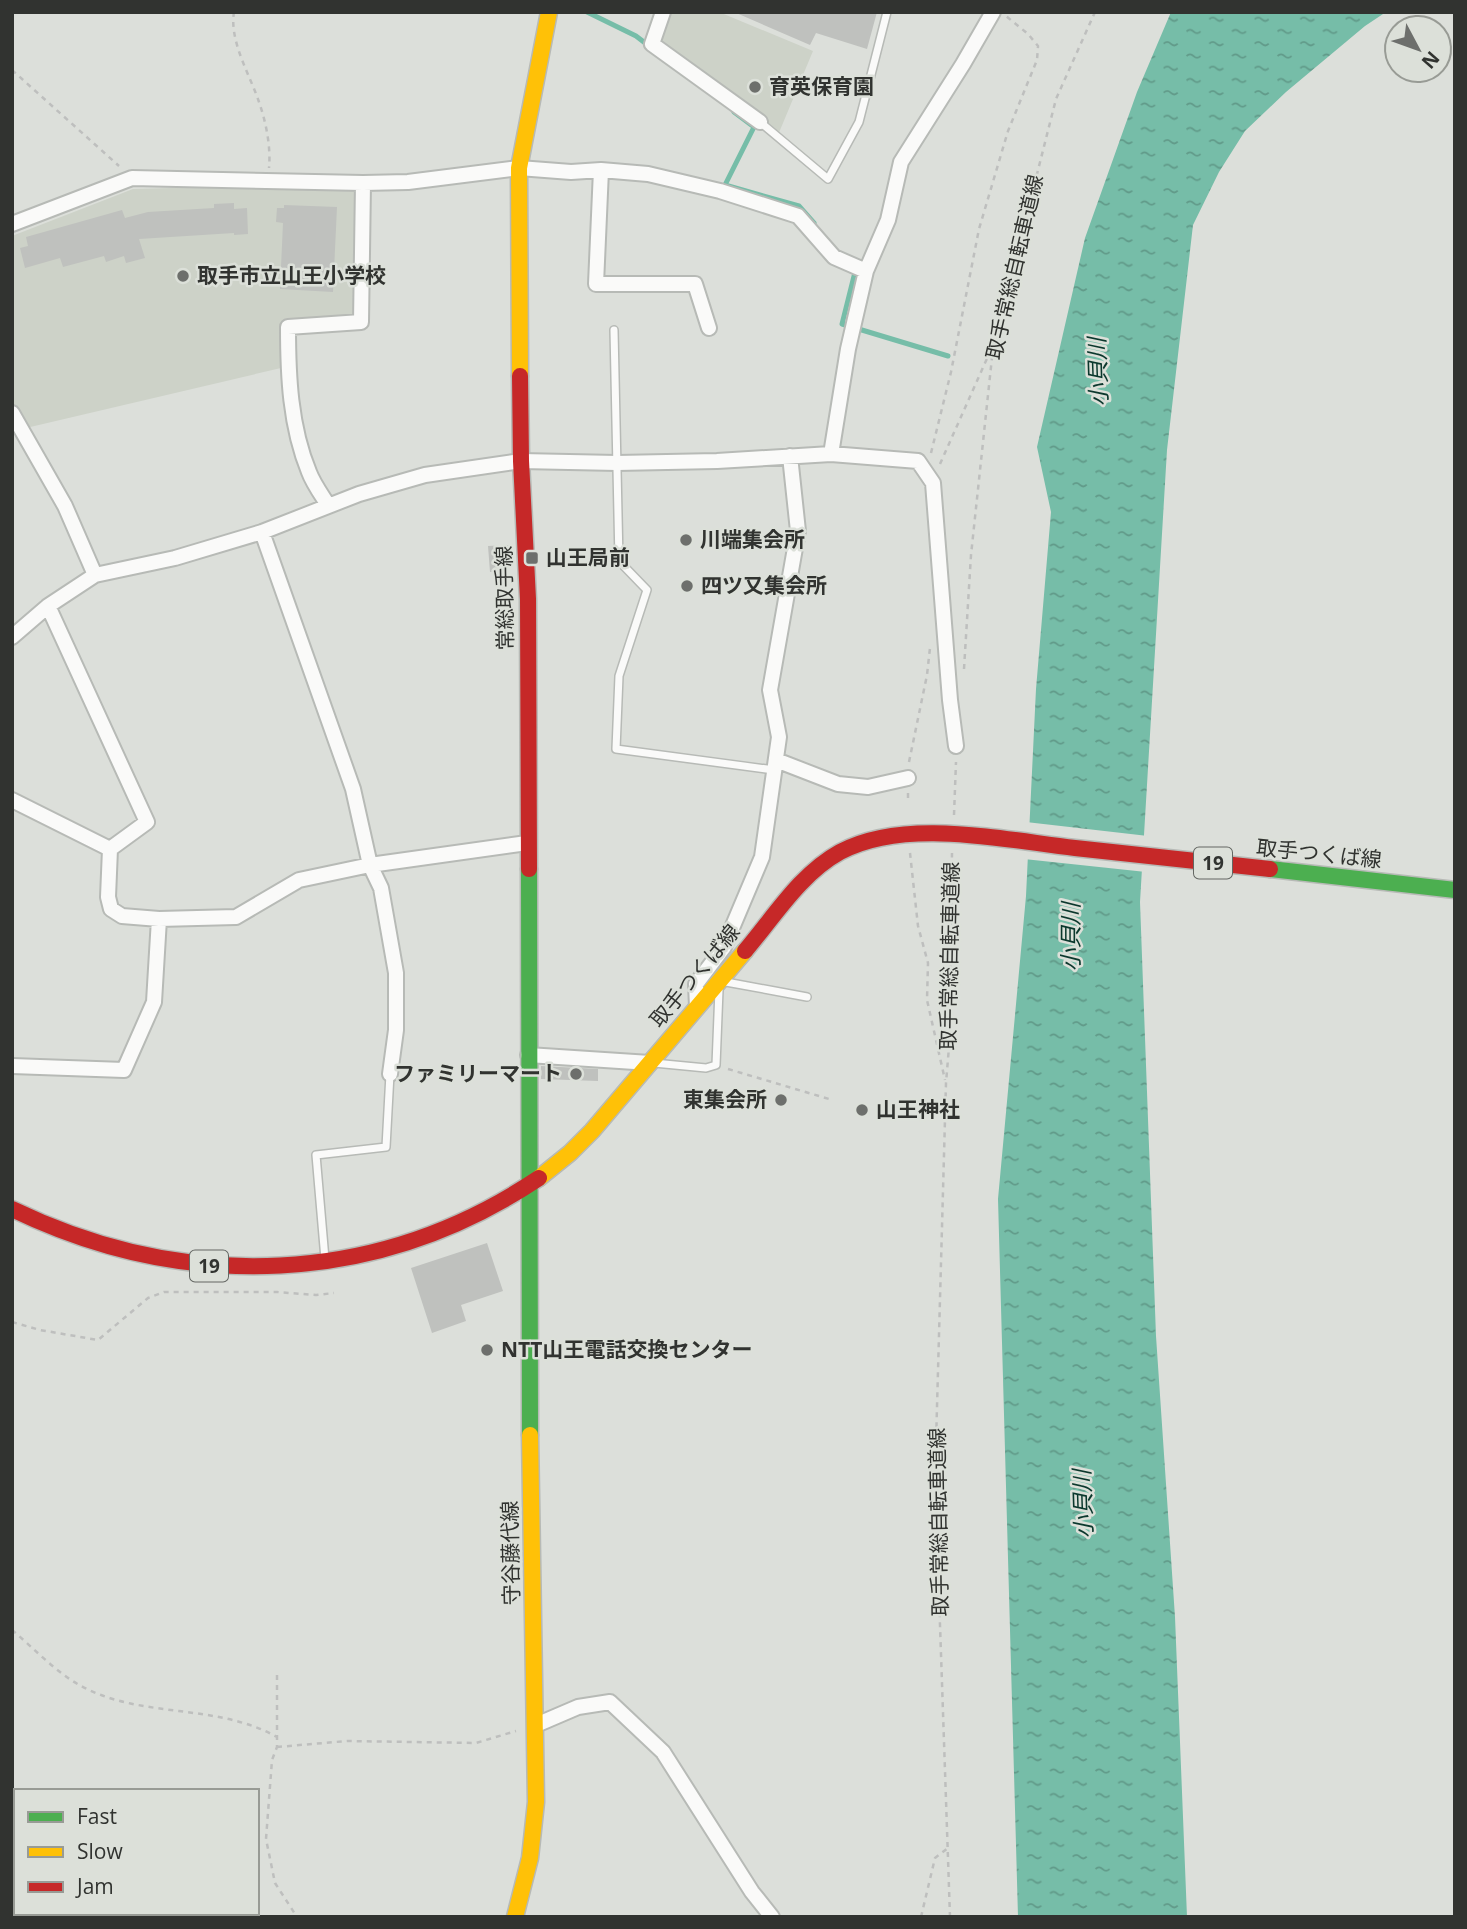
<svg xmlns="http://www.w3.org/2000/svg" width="1467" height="1929" font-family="'Open Sans','Noto Sans JP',sans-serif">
<defs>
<pattern id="water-ripples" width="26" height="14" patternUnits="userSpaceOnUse" patternTransform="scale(1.75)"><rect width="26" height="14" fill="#76bda8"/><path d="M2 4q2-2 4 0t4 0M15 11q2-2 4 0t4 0" fill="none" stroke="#619a89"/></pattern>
</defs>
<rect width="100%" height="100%" fill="#dcdfda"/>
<!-- built -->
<path fill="#cdd2c8" d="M663,12H719L813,51L778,135L652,44Z
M357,183L354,315L283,322L281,368L26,428L12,405V236L133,189Z"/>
<!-- water -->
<path fill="url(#water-ripples)" d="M1171,12H1386L1365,26L1286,92L1245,131L1219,172L1193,225L1167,450L1140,902L1156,1336L1175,1617L1187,1917H1018L998,1199L1026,896L1036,689L1051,512L1037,447L1085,238L1137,92Z"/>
<!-- pier -->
<path fill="#dcdfda" d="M1026,822L1148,836L1146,872L1024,859Z"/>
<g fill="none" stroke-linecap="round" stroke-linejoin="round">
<!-- stream -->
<path stroke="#76bda8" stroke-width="5" d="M587,12L636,36L649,46
M734,112L754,127L725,185L799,206L814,223
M851,271L855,272L842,324L948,356"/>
</g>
<!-- building -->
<path fill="#bfc1be" d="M734,12H877L867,49L816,33L810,45Z
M234,203V209L247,208L248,234L234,235V233L139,239L145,258L126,263L124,256L106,262L104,256L63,267L60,258L25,268L20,248L28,246L26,237L122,210L125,218L148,212L214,208V204Z
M284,205L337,207L333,292L280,289L283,223L276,222L277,208H284Z
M511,545L512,565L506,566V572H490L488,546Z
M541,1066L598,1069V1081L541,1079Z
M487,1243L503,1291L461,1305L466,1321L432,1333L411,1268Z"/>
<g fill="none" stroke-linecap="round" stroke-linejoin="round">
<defs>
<path id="lane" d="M760,122L828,179L859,122L887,12
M614,330L619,561L647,590L619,676L616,749L774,770
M726,982L807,997
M654,1063L706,1068L716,1065L719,990
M325,1259L316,1155L386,1147L390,1074"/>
<path id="street" d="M663,12L652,44L760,122
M601,170L596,284H695L709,328
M12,224L132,178L363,183L408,182L519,168L571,172L601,170L648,174L720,191L798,216L834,257L866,271
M12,413L65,506L95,575
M831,454L848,349L866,271L888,220L901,162L963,64L993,12
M328,505C321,494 313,483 309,472C290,426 288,375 288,327L361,322L363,183
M262,532L353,789L370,865L381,888L396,973V1030L390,1074
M48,606L147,822L110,849
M12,637L48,606L95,575L175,558L262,532L359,494L425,475L521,461L617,463L717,461L831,454L918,461L933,483L950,700L956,746
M776,760L838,784L868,787L908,778
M12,800L110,849
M110,849L108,897L111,909L122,916L159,919L236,917L299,880L370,865L527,843
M697,1007L696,984L724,947L762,857L779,737L770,690L798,531L790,456
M528,1055L650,1063
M12,1066L124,1070L154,1002L159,919
M536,1725L578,1707L610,1702L663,1752L752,1892L772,1917"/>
<path id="fast" d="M529,869L530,1435
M1270,869L1455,890"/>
<path id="slow" d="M520,376L519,168L549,12
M539,1178L570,1153L592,1131L745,951
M515,1917L530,1858L536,1802L530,1435"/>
<path id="jam" d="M520,376L521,461L528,599L529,869
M745,951C774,917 800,874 840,852C905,817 1004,840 1075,848C1140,855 1205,862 1270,869
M12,1209C186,1293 378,1286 539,1178"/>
</defs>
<!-- lane casing -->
<use href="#lane" stroke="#b7bab6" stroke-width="10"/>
<!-- street casing -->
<use href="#street" stroke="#b7bab6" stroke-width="18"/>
<!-- fast casing -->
<use href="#fast" stroke="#b7bab6" stroke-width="19"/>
<!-- slow casing -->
<use href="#slow" stroke="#b7bab6" stroke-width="19"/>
<!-- jam casing -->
<use href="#jam" stroke="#b7bab6" stroke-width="19"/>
<!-- path -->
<path stroke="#bebfbe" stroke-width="2.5" stroke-dasharray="5 5" stroke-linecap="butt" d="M234,12C229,41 250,75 259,102C266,122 271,147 269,168
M12,70L119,166
M931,453L951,372L979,229L1008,131L1037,60L1038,46L1028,34L1006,16
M940,464L993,345
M964,669L971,555L993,348L1056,99L1095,12
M909,762L927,675L930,648
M908,793V803
M954,815L956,762
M910,853L918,926L928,963L927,1000L945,1080
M728,1069L829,1099
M12,1322L40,1330L98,1340L148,1298L164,1292H277L316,1295L334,1293
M12,1630C36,1650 60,1677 89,1690C149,1718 218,1704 277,1737
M277,1675V1747L272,1760L266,1839L275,1883L297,1917
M277,1747L347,1741L476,1743L516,1731
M12,1797L16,1804
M12,1906H16
M78,1913L79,1917
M84,1913L92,1917
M921,1917L935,1858L948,1848
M950,1917L935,1479L946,1083L949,1047L952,853"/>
<!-- lane -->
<use href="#lane" stroke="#fafaf9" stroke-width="7"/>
<!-- street -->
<use href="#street" stroke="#fafaf9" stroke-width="14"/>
<!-- fast -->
<use href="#fast" stroke="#4caf50" stroke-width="16"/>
<!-- slow -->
<use href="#slow" stroke="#ffc107" stroke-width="16"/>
<!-- jam -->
<use href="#jam" stroke="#c62828" stroke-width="16"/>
</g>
<!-- markers -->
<g fill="#6d6f6c" stroke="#dce0d9" stroke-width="2.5">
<circle cx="755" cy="87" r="7"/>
<circle cx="183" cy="276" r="7"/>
<circle cx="686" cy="540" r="7"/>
<rect x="525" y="551" width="14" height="14" rx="3.5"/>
<circle cx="687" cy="586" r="7"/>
<circle cx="576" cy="1074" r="7"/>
<circle cx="781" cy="1100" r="7"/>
<circle cx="862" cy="1110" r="7"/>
<circle cx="487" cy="1350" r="7"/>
</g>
<g text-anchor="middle" stroke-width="5" stroke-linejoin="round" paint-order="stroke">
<!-- shield labels -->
<g fill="#dce0d9" stroke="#646763" stroke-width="2">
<rect x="1194" y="847.5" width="38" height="31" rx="5"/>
<rect x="190" y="1250.5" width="38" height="31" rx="5"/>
</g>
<g font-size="19" font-weight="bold" fill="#313330">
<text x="1213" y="870">19</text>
<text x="209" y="1273">19</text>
</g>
<!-- poi labels -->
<g font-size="21" font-weight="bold" fill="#313330" stroke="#dce0d9" text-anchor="start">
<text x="769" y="94">育英保育園</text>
<text x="197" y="283">取手市立山王小学校</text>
<text x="700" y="547">川端集会所</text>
<text x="546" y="565">山王局前</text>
<text x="701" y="593">四ツ又集会所</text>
<text x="562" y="1081" text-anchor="end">ファミリーマート</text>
<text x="767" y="1107" text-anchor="end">東集会所</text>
<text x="876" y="1117">山王神社</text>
<text x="501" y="1357">NTT山王電話交換センター</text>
</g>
<!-- street labels -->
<g font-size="21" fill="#313330" stroke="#dce0d9">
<text transform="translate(1015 267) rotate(-77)" y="7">取手常総自転車道線</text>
<text transform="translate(505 598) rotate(-91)" y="7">常総取手線</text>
<text transform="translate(1319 854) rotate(6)" y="7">取手つくば線</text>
<text transform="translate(950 956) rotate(-89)" y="7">取手常総自転車道線</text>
<text transform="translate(695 976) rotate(-50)" y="7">取手つくば線</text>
<text transform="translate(939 1522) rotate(-91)" y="7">取手常総自転車道線</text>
<text transform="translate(511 1553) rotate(-91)" y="7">守谷藤代線</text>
</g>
<!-- water labels -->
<g font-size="23" font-style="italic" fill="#0b382d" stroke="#dce0d9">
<text transform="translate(1098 372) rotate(-92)" y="8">小貝川</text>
<text transform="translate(1071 937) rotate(-90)" y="8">小貝川</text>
<text transform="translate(1083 1504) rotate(-92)" y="8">小貝川</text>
</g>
</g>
<!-- border -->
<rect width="1467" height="1929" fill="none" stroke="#313330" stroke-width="28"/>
<!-- legend -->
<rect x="14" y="1789" width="245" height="126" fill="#dce0d9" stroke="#989b95" stroke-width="2"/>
<rect x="28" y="1812" width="35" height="10" fill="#4caf50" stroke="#989b95" stroke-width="2"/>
<text x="77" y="1824" font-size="21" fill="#313330">Fast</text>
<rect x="28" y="1847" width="35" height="10" fill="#ffc107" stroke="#989b95" stroke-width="2"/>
<text x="77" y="1859" font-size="21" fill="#313330">Slow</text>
<rect x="28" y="1882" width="35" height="10" fill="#c62828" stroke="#989b95" stroke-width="2"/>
<text x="77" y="1894" font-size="21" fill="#313330">Jam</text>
<!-- north arrow -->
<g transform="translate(1418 49) rotate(131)"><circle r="33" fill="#dce0d9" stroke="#989b95" stroke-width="2"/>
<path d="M0-5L12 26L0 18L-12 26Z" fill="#6d6f6c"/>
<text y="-10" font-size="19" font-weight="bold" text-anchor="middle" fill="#313330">N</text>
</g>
</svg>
